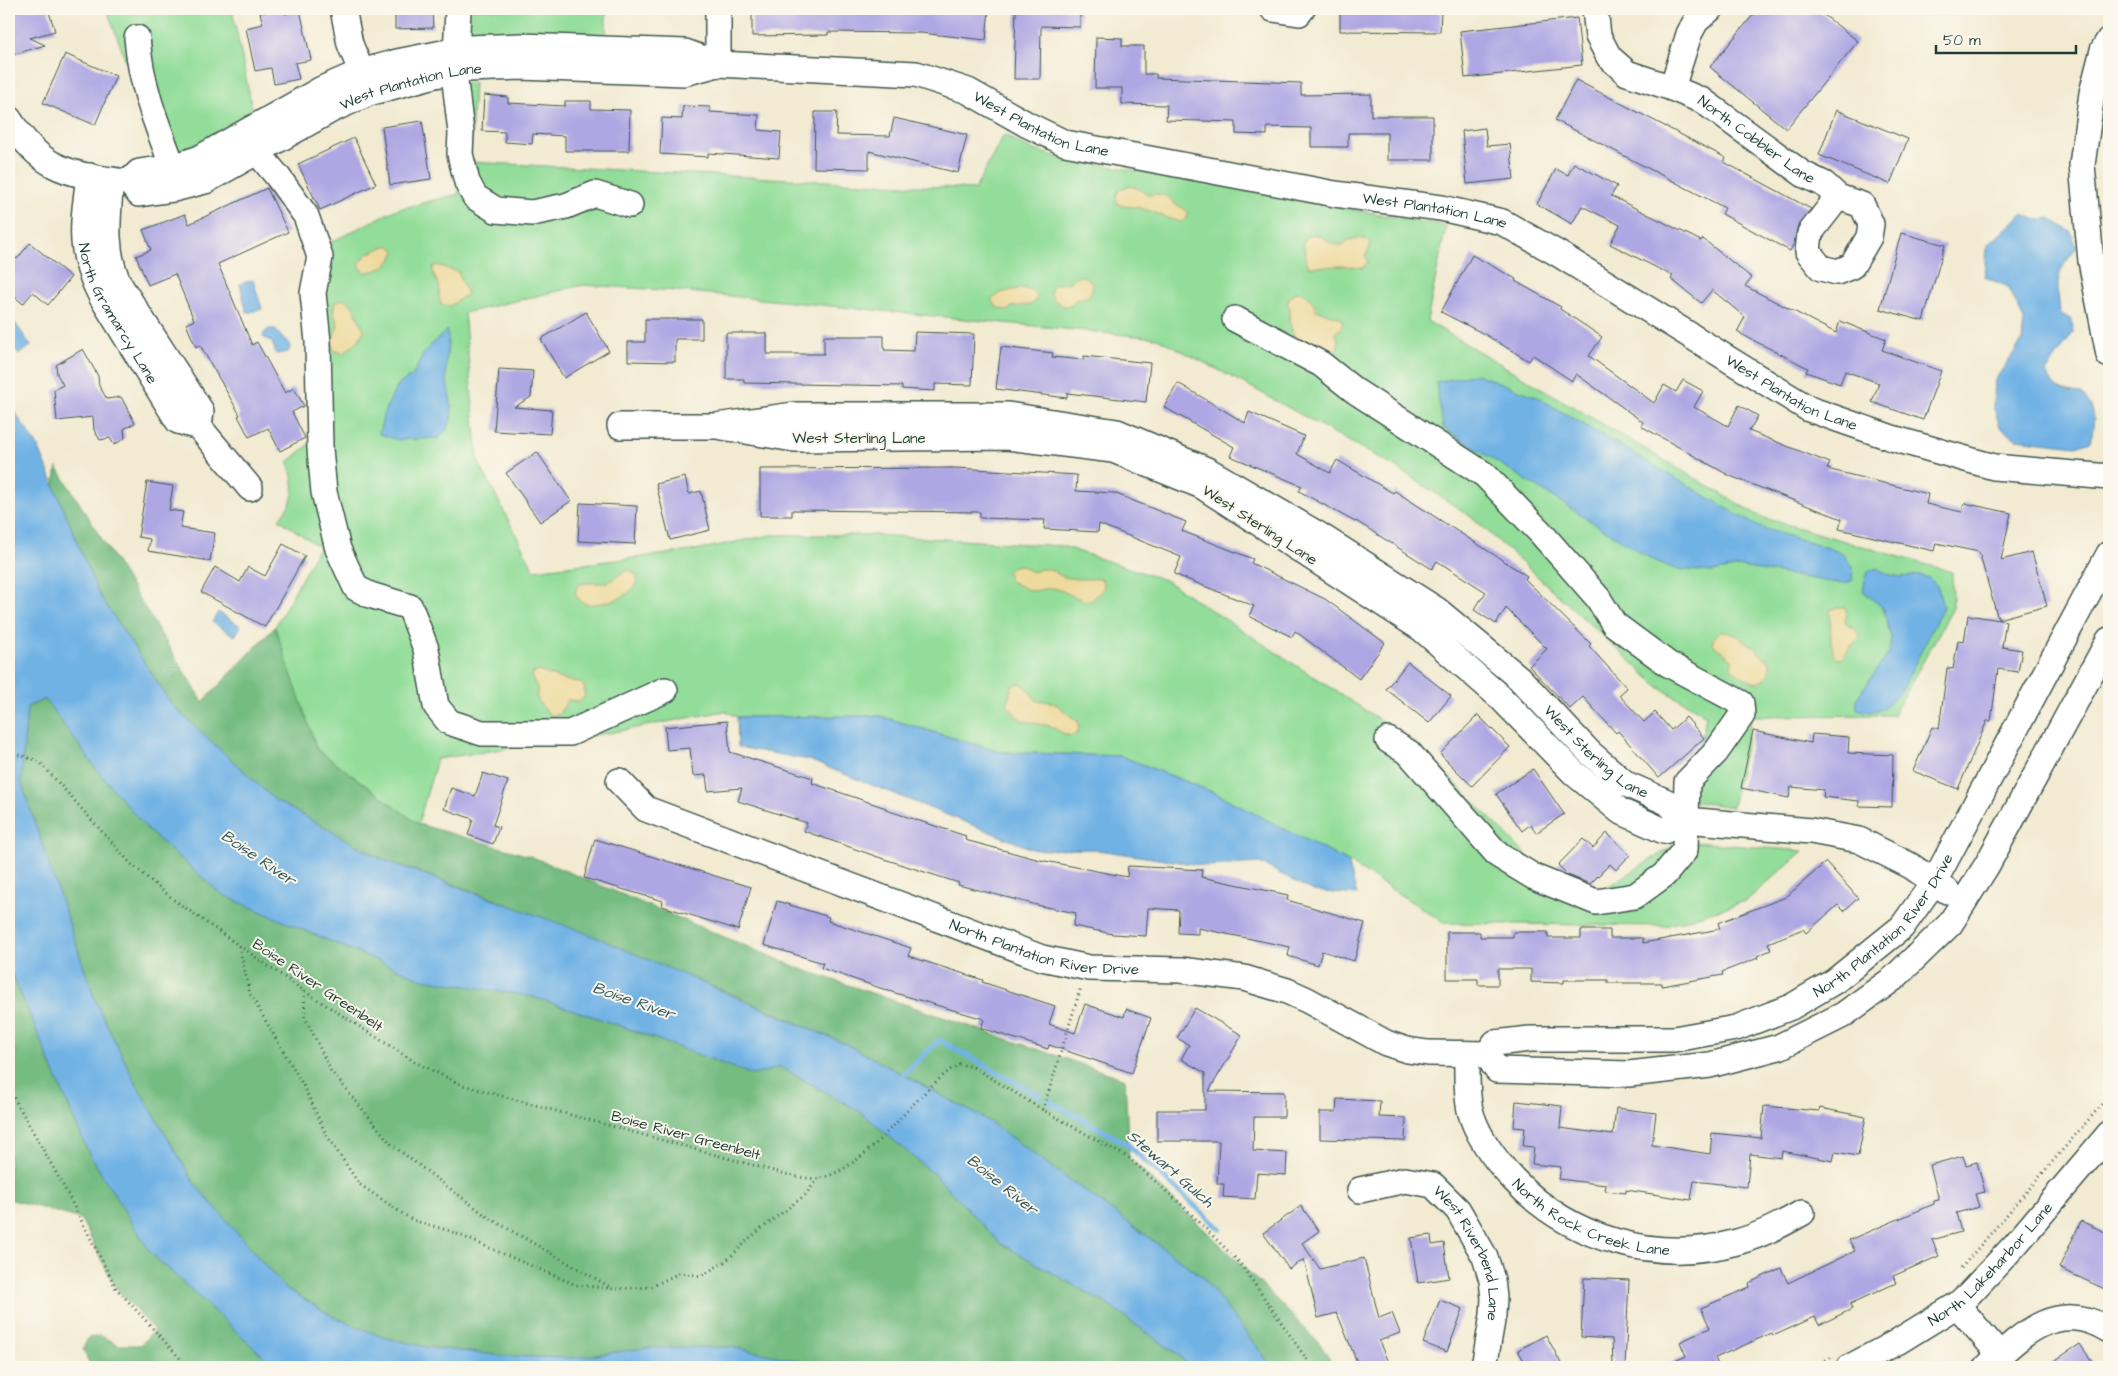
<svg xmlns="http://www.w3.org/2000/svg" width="2118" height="1376" font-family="'Architects Daughter',sans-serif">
<rect width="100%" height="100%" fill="#fbf7ec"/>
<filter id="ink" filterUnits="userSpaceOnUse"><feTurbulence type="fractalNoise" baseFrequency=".02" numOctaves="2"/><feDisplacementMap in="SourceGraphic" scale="10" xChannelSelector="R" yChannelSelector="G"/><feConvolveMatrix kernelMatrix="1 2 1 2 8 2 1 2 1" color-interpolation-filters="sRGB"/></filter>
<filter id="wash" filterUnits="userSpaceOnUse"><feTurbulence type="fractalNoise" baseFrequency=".0096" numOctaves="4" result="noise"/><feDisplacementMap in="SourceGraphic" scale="20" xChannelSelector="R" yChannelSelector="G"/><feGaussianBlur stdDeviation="1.12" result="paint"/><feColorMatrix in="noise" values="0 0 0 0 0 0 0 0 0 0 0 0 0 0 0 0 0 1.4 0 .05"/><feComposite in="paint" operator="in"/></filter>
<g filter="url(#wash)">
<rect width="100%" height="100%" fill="#f2ead1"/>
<!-- green -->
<path fill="#92dd99" stroke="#588d66" d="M107,9H232L253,113L192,147L160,156Z
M445,9H606V43L448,41Z
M474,82L470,162L975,189L1004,135L1030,149L1058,157L1446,226L1427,321L1761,517L1952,572L1953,608L1893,715L1752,716L1732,807L1691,801L1706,715L1660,688L1473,518L1397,468L1251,387L1157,338L679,291L583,285L464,313L478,461L534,570L691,551L771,535H876L1062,546L1165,580L1417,744L1534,863L1593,896L1681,841L1803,851L1746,901L1666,926L1445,923L1348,862L1215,793L1121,756L1000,752L880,716L737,717L725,711L608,733L437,759L418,824L226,748L275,627L319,547L279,519C297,498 296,488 288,462L313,441L307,236L270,158L329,243L395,210L459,194L450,85Z"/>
<!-- forest -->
<path fill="#75bc81" stroke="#4a7c5a" d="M57,467L203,702L275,627L317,749L418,824L530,856L801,969L1125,1079L1129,1158L1240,1263L1320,1344L1334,1367H1272L1203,1277L987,1120L850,1046L734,995L473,891L379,858L275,800L173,706L98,593L54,486Z
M46,699L96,769L148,830L221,894L308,932L422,979L534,997L621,1026L753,1075L781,1067L859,1111L936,1176L1000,1243L1102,1301L1179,1355L1188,1367H784L801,1361L730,1347L646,1348L574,1358L505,1356L426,1347L382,1337L334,1317L284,1287L194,1183L134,1080L95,1000L21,782L27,707Z
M9,966L89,1154L151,1253L275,1367H91L83,1349L88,1338L101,1336L119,1345H141L154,1330L116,1288L81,1219L9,1199Z"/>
<!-- sand -->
<path fill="#eeda9e" stroke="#868c69" d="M1128,186L1135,187L1149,195L1159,194L1169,197L1175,204L1183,208L1188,212L1187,217L1182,222C1167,220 1155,211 1140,208C1132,206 1124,208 1117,203L1116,196L1119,190Z
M1314,234C1325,236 1330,246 1342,245C1349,238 1361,236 1370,242V248L1365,256L1368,261L1363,268L1344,266L1309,267C1305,259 1306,251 1303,242L1308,236Z
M388,245L395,250C392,264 379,272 365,272L361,269L359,264L367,254Z
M437,265L458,272L467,294L450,306L441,304C438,298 440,294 439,287C438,280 432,276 433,267Z
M1078,276C1092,276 1098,287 1087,297C1079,298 1075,299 1070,306H1062L1056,301L1050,293C1053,282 1058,285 1067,283C1071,282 1074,278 1078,276Z
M1020,288L1030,290L1037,295L1035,302L1030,305L1011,307L1008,311L998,308L991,300L1001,293Z
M1297,292C1309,294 1312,299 1316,310L1340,318L1343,322L1341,328L1335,333C1340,342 1339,345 1333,353L1328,354L1296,342L1289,321L1290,308L1287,303L1292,294Z
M344,299L352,305L364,330L359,340L344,353L334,351L332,341L338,325L333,311L335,302Z
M1020,565L1032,572C1057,563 1049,575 1069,578C1080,580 1091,578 1102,579L1104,588L1091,601C1078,601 1068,592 1057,589C1047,586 1041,591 1033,591C1025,590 1018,584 1010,581L1007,572L1013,566Z
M628,569L638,576L637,582C629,597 616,600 601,603C588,605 580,606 575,592L578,585L586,583H607Z
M1836,607L1845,608L1847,614L1845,620C1847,626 1849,625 1853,628C1864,635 1859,641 1851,646C1848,649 1845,655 1842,659L1836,658C1829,649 1831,624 1830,611Z
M1720,632C1743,632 1754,650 1770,662C1771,673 1766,680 1756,683C1752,682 1733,671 1731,668L1732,659L1714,645L1713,639Z
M538,671L564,680L580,682L585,688L584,698L578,701L568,700L558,715H550C544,707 533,700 538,690L532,678L533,673Z
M1019,683L1025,686L1037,701C1041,701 1046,701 1050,702C1060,704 1068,716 1078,721L1079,732L1072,736L1064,734L1050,726L1024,721L1017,717L1007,704L1012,686Z"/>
<!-- water -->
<path fill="#71b2e5" stroke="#48788c" d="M2022,214L2037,220L2050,218L2071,232L2077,248C2054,275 2057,279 2060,313L2072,320L2073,333L2046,372C2053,390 2064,392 2082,394C2098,412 2094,418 2091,441L2076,446L2016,439L2000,427L1993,406L1995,380L2022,341L2024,320L2008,287L1985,277L1987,246Z
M253,280L262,309L247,313L240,284Z
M11,317L31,346L19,354L9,340V319Z
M269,329H275L282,338L289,342L290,348L288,352L276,354L272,342L263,337L264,333Z
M447,330C450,344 445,358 446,373C448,398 461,418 439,438L398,440L379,434L384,412L398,385L413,375L425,351Z
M1477,374L1535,396L1759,527L1841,552L1853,567L1852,581L1842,584L1741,567L1712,572L1675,569L1651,559L1443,428L1436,382Z
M9,404L38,446L98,593L173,706L275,800L379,858L591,935L850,1046L987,1120L1203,1277L1272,1367H1188L1179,1355L1102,1301L1000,1243L936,1176L859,1111L781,1067L753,1075L621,1026L534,997L422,979L308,932L221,894L148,830L96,769L45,699L27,707L21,782L95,1000L134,1080L194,1183L284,1287L334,1317L382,1337L426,1347L505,1356L574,1358L646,1348L730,1347L802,1361L784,1367H275L151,1253L89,1154L9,966Z
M1877,568L1886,574L1901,577L1920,575L1929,578L1938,587L1943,607L1902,690L1881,710L1870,712L1857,709L1856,699L1889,653L1891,638L1883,608L1863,591L1865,580L1868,572Z
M218,612L241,626L235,636L212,622Z
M880,716L1000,752L1121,756L1215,793L1348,862L1357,895L1313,891L1260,863L1206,866L1091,849L1035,850L809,760L738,747L737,717Z"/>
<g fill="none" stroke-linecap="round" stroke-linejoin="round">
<!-- stream -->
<path stroke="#71b2e5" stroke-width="5.5" d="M899,1079L939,1040L1040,1096
M1049,1101L1127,1144L1220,1229"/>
</g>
<g id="blocks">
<!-- building -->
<path fill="#afa7e3" d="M9,9H48L55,31L30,38L45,45L12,55L9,45Z
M279,9H284L285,14L300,10L311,60L295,63L299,79L274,84L271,68L255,71L246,28L263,24L260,13Z
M395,9H432L433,28L395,29Z
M752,9H989L986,40L921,33L828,32V35L752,36Z
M1016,9H1080V27L1041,26L1040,79H1014Z
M1340,9H1441L1440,32L1340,31Z
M1758,9H1816L1858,41L1786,129L1710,67Z
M1577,18L1582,65L1465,78L1460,31Z
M1096,37L1122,38V46H1144V74H1156V78L1301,83V95L1371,94V116H1433V160H1387V133H1348V147H1311V128L1267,127V135L1236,134V122L1166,120L1167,105L1122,104V88H1095Z
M65,54L116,76L95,125L43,103Z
M1576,80L1726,158L1724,162L1811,209L1798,225L1794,243L1790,251L1722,214L1725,208L1555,120Z
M484,95L508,97V103L565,106V101H591V109L630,110L629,151H565V136L533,134L532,144L505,142V132L482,131Z
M683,106L710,107V112L759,115L758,130L781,132L779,158L708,153V157L660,154L662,118L682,119Z
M1836,110L1908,139L1890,184L1819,155Z
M815,112H837L836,135L890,136L894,118L967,135L958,173L869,151V169L814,168Z
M422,121L431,179L390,185L382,127Z
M1485,128L1487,146L1510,144L1514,179L1467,184L1462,131Z
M354,138L376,184L320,210L298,164Z
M1574,163L1617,186L1611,196L1701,241L1703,239L1752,278L1745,286L1836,333L1840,321L1886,339L1882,350L1941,371L1923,420L1872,402L1879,383L1845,371L1840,384L1806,372L1808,368L1737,332L1745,317L1712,290L1701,303L1671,279L1673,276L1610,244L1620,225L1582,206L1572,224L1537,204L1556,169L1568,175Z
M267,188L288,232L218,264L252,345L257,342L285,393L294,388L304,406L292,412L305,438L280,451L268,428L249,437L238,416L240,415L200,345L196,347L186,324L194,320L175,274L148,285L136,256L151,250L143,230L185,214L189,224Z
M1901,233L1945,245L1923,321L1880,309Z
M30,243L71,277L48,305L33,292L23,304L9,292V252L17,259Z
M1472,255L1516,279L1515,281L1561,307L1560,309L1602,337L1589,356L1654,403L1664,385L1676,392L1683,380L1703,391L1694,407L1728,426L1739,405L1758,416L1749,431L1830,463L1827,469L1928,494L1926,504L1962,512L1964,503L2011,513L2001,560L2032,552L2047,606L1998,619L1979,552L1936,543L1934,551L1839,529L1842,519L1730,476L1641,426L1643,422L1576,374L1572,381L1533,355L1529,361L1486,335L1441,312Z
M586,312L609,351L564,378L541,339Z
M645,319H702V339H675V362L628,361V342H645Z
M915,332L974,334L972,385L935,384V391L902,389V386L744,383V379H726V333H767V354H824V336H884V350L914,351Z
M1001,347L1053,353L1052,357L1084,360V356L1150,363L1146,402L1067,393V398L996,389Z
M83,349L98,376L99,386L107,399L121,397L135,423L124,429L125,438L114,445L110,438L100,440L94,430L93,417L57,421L54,390L63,385L57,374L56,365Z
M499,369L533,371L531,397L514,407L552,410L550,434L494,431Z
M1178,383L1245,423L1249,412L1304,436L1297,454L1330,473L1337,460L1393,493L1395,491L1527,576L1525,579L1591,644L1589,646L1627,688L1619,695L1644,722L1655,712L1671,730L1686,717L1704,738L1659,778L1618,731L1616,733L1583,697L1570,709L1529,666L1547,649L1506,608L1496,624L1474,610L1486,592L1437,561L1432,569L1356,521L1355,522L1299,491L1302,486L1230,456L1234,447L1164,407Z
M537,452L571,501L540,522L506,473Z
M956,468L1077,475L1076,491L1114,493L1186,522L1182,531L1253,559L1251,563L1325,599L1385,643L1359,679L1295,631L1292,637L1249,616L1254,606L1174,574L1181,557L1099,524L1098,532L1044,529L1045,520L980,518V512L792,510V516H760V469Z
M685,477L689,494L701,491L710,530L670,540L656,484Z
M147,482L173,486L169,510L183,512L180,528L215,533L210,561L148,551L150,539L138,537Z
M580,503L637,506L635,544L578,541Z
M283,544L305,556L265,627L201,592L215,567L240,582L248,567L265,576Z
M1968,615L2006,621L2002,647L2022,650L2018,672L1998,669L1991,721H1987L1958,789L1913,771L1932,727L1939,729L1947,668L1953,669L1958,641L1964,642Z
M1408,662L1451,696L1429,723L1386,689Z
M1478,715L1510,747L1472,786L1440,754Z
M727,721L730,752L813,778L812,783L886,808V810L966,836L965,840L1040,860L1127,877L1128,866L1202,870L1201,877L1288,895L1287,900L1365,923L1354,961L1322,951L1318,965L1288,956L1290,947L1198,928V934L1178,933L1179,910L1148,908L1146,936L1113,934L1073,926L1076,913L1041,906L958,885L959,883L878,857L804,831L807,823L738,801L742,788L708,791L706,775L693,776L690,748L667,750L665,727Z
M1753,731L1811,743L1812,734L1849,737L1848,753L1893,755L1892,807L1859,806V801L1823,797L1824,790L1791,787L1789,798L1741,788Z
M1533,769L1564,814L1536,833L1531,824L1522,831L1496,794Z
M483,773L508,781L493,825L499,827L493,844L468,835L473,819L444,809L451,788L475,796Z
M1607,833L1630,855L1616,870L1610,864L1590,884L1568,875L1558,865L1583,839L1593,848Z
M595,839L751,887L738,930L662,906L663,901L584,878Z
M1826,862L1858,898L1844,911L1838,905L1806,933L1803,929L1768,943L1771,950L1757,956L1758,958L1722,972L1723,975L1662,986V983H1608V980H1564V983L1531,982V969H1498V985H1478V979H1447V932H1480V937H1513V932H1548V938H1581V930H1610V938H1643V943L1720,929L1718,923L1786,897Z
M777,901L829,917L828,921L911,948L908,956L983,980L982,982L1055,1006L1049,1024L1075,1033L1085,1004L1124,1017L1126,1009L1151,1018L1132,1073L1049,1045L1048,1049L981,1028L984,1019L895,993L821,968L823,963L764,945Z
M1195,1008L1242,1035L1209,1091L1284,1092V1117H1254L1253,1151L1287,1153L1286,1175L1257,1173L1255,1199L1223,1197L1224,1184H1217L1219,1141H1157V1110H1205V1073L1181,1059L1189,1045L1177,1038Z
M1337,1099L1380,1101L1379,1117L1406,1118L1405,1141L1320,1139V1112H1336Z
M1516,1101L1562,1106L1560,1128L1613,1135L1616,1108L1656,1113L1652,1145L1710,1154L1712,1133L1761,1138L1764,1106L1819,1111L1820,1108L1866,1117L1858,1156L1835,1152L1833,1161L1782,1151L1781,1158L1750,1154L1747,1187L1694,1181L1691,1200L1626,1190V1193L1605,1191L1606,1185L1559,1179L1561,1167L1532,1164L1534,1147L1523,1146L1525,1128L1514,1127Z
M1963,1156L1966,1165L1977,1162L1985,1192L1975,1194L1979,1207L1956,1213L1961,1232L1932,1240L1939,1256L1893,1276L1896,1283L1850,1304L1852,1309L1819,1325L1815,1317L1773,1336L1772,1333L1715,1358L1719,1367H1662L1686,1356L1680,1342L1710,1328L1701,1308L1750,1287L1749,1283L1781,1268L1788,1283L1855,1251L1849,1240L1934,1204V1201L1939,1200L1930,1165Z
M1301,1206L1319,1231L1302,1243L1320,1269L1364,1258L1379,1318L1392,1313L1400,1333L1379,1341L1390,1367H1359L1337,1313L1318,1318L1304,1259L1289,1269L1263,1233Z
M2081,1221L2109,1234V1291L2059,1268Z
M1431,1235L1432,1245L1444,1243L1449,1278L1418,1283L1411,1238Z
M1584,1278L1629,1280L1625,1367H1613L1612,1339L1581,1337Z
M1440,1300L1463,1309L1447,1352L1423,1343Z
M1546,1335L1563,1367H1527L1518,1350Z
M2080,1344L2096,1367H2045Z"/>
</g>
</g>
<g filter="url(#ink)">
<use href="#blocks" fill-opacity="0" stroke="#3f574c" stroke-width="1"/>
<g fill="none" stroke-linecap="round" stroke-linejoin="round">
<defs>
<g id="minor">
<path d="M343,9L350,44L368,88"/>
<path d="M458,9L455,82L461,132L460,154L467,182L475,197L496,210L532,213L566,206L595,194L630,205"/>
<path d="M718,9V64"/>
<path d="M1273,9L1299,13L1302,9"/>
<path id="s1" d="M1595,9L1598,36L1609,57L1627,73L1672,88L1703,101L1803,174L1824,184L1838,197"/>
<path d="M137,38C141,86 156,123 173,167"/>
<path d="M2109,40L2103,50L2092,93L2082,165L2091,261L2109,355"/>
<path d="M1672,88L1689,34L1696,21L1710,9"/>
<path id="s2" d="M9,119C20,136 35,155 54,165C75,176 106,180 129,182L139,194L174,189L205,181L331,110L369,93L435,75L468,69L520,67L684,73L718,64L916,74L968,91L1028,125L1065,143L1335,194L1441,208L1502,222L1557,253L1809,409L1892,438L1994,467L2109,477"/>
<path d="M243,135L278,177L306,216L320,257L313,293L318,342L320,449L324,492L338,549L356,588L370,595L410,607L426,649L436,706L449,722L482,733H570L665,690"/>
<path id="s3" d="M89,176C83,226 77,249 101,296L178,421L199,427L201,411L119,284C103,250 108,216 111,180"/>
<path d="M129,182L139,172L173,167L200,158L322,89L361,72L397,62L468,48L521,46L685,52L718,64"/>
<path d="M1838,197L1862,205L1871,224L1869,237L1852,266L1837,272L1821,268L1808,252L1810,233Z"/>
<path d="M1235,319L1321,364L1355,391L1485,475L1541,533L1598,598L1614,624L1668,664L1741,703L1742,715L1716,752L1687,782L1685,850L1664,875L1635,896L1596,902L1534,877L1498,855L1409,753L1388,740"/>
<path id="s4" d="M620,426H716L794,415H1008L1117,432L1209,471L1319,535L1437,610L1519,678L1590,753L1626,784L1667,802L1686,820L1664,831L1620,811L1574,773L1500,697L1422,629L1202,486L1113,450L1007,437L794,439L716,426"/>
<path d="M199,427L250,488"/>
<path id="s5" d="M619,781L646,809L1042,958L1089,968L1181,970L1244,978L1287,991L1307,1000L1386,1043L1407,1050L1428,1053L1487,1054"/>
<path d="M1686,820L1811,831L1859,840L1911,866L1947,891"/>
<path id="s6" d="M1467,1054C1467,1073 1466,1092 1470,1110C1477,1137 1496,1161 1514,1180C1571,1240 1657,1264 1737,1242C1760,1236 1781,1225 1802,1213"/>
<path id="s7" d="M1487,1054L1495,1043L1530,1039H1674L1736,1028L1791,1007L1835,981L1902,927L1934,882L2109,554"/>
<path d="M1487,1054L1497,1070L1629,1074L1710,1065L1779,1047L1843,1015L1894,978L1950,924L1987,865L2109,640"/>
<path id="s8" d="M1360,1190L1405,1180L1433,1185L1458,1210L1485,1257L1492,1280L1494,1298L1493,1315L1484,1367"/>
<path d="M1957,1305L2000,1355"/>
<path id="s9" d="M1850,1367L1897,1342L1957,1305L1969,1294L2015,1245L2109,1134"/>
<path d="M1987,1367C2024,1332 2058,1299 2109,1330"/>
</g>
</defs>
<!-- minor casing -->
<use href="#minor" stroke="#3f574c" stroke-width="28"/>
<!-- path -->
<path stroke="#3f574c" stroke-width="3" stroke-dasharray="1 4" stroke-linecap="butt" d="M9,752L39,761L131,864L174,900L304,991L415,1062L462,1085L785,1174C795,1176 810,1180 820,1178C872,1167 912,1093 959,1064L973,1067L1043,1110L1129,1158L1182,1205L1240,1263L1312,1367
M239,946L250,994L303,1085L326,1134L359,1184L412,1220L450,1231L576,1285L615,1289L651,1287L679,1273L701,1276L726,1261L752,1236L805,1195L818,1179
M304,991L305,1017L331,1071L392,1145L489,1218L612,1288
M9,1089L63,1185L116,1288L188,1367
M1043,1110L1081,987
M1961,1268L2109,1096
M1812,1367L1832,1357"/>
<!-- minor -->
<use href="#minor" stroke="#fff" stroke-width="25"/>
</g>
</g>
<g text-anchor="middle" stroke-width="4" stroke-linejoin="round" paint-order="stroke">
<!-- street labels -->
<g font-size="15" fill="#1f3d34" stroke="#fbf7ec">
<text dy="5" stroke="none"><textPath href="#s2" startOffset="454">West Plantation Lane</textPath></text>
<text dy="5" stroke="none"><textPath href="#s2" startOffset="1099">West Plantation Lane</textPath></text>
<text dy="5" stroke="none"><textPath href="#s1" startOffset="222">North Cobbler Lane</textPath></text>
<text dy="5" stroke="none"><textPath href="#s2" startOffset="1504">West Plantation Lane</textPath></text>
<text dy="5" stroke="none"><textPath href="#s3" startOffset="146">North Gramarcy Lane</textPath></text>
<text dy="5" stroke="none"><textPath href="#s2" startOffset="1909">West Plantation Lane</textPath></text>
<text x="859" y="443">West Sterling Lane</text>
<text transform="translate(1260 525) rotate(33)" y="5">West Sterling Lane</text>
<text dy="5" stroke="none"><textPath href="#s4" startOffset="1080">West Sterling Lane</textPath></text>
<text dy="5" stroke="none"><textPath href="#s7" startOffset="440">North Plantation River Drive</textPath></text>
<text dy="5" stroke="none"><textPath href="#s5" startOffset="462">North Plantation River Drive</textPath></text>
<text transform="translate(318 985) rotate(34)" y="5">Boise River Greenbelt</text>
<text transform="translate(686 1135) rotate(15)" y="5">Boise River Greenbelt</text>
<text dy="5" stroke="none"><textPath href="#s6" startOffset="228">North Rock Creek Lane</textPath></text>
<text dy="5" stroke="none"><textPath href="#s8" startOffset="154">West Riverbend Lane</textPath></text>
<text dy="5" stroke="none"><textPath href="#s9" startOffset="176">North Lakeharbor Lane</textPath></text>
</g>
<!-- water labels -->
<g font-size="16" font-style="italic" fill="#345a60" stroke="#fbf7ec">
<text transform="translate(259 857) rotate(34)" y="6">Boise River</text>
<text transform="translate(634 1000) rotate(19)" y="6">Boise River</text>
<text transform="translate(1171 1168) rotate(41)" y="6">Stewart Gulch</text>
<text transform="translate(1003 1184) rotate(39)" y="6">Boise River</text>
</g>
</g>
<!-- margin -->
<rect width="2118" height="1376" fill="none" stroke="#fbf7ec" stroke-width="30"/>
<!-- scale -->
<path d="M1936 45v8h140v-8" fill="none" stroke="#1f3d34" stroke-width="2.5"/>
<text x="1943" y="45" font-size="15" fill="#1f3d34" stroke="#fbf7ec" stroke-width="4" paint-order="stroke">50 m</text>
</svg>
